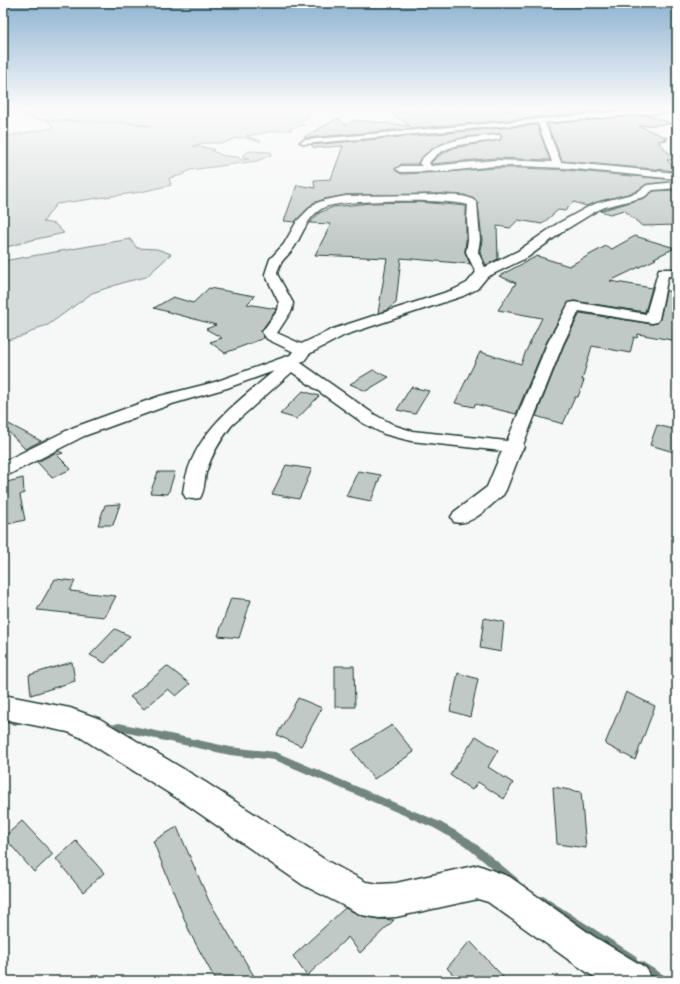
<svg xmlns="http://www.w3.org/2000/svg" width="680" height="984" font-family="Mali,sans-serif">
<rect width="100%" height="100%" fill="#f6f7f7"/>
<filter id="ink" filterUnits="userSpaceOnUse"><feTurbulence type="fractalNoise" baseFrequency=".025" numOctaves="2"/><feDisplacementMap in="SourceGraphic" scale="8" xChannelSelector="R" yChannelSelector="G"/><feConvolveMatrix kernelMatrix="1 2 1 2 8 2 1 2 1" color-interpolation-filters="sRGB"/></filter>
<g filter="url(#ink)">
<!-- green -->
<path fill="#d6dcdb" stroke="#7a8c88" d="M50,109H327L308,114L309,117L297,122L304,125L290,128L292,130H281L246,136L261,141C255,142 250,138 244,138C239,137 229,140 225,143H203L193,146L214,149L212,151L224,156L238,157L241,160L249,159L242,156L249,151L271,152V155L257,161L190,170L182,175L169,178L171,185L141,192L56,204L43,222L55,224L64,233L32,240L3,248V137L51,128L53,126L47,121L124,123L150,126C126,118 84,121 58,120C46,120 32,120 22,113Z
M130,239L137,248L157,249L171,254L146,277L125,282L92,293L48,325L38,328L24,336L3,341V261Z"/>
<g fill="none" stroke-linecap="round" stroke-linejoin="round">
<!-- stream -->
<path fill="#72857f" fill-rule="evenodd" d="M3,715L18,718L19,721L18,724L15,725L3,723Z
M119,723L230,747L275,752L278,753L440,822L470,839L517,878L519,881L517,884L514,886L511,884L464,845L434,828L275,760L230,755L119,731L110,733L107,732L106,729L107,726Z
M543,896L636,956L637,960L636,964L632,965L628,964L539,905L538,901L539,897Z
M641,961L667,977L668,981H654L637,970L636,966L637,962Z"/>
</g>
<!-- building -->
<path fill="#c0c9c6" stroke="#1f3d34" d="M567,109L577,112L597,109L605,112L631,109L305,138L304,137L339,118L345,125L355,120L410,126L392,114L410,110L419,112L445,110L450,112L534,110L540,113Z
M648,115L673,124L639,126L668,138L663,139L667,140L658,141L675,160H667L677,171L562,161L547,124Z
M537,125L550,160L495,158L432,164L431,163L437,157L453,148L500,140L501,134H497L465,137L444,143L425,154L418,162V164H401L395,170L401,174L448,172L495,168H522L565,170L677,180V181L647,184L635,192L597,202L586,206L574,202L565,211L558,210L542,224L518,220L510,228L497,226L498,259L486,265L480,252L482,240L478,203L474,199L465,195L441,194L346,195L325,199L313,203L295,222L284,221L297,185L315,188L314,180L331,179L343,146L314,148L311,145Z
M677,190V225L642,226L624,210L610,214L600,211L644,198L654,191Z
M419,202L466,206V240L465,252L470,264L401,258L396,303L387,310L378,313L387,258L315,255L331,224L310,223L319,213L333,207L371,203Z
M635,236L675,248L654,258L656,259L610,281L652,288L645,312L574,301L569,302L546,343L516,414L475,404L474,407L455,403L480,352L521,364L526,351L542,318L498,310L516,283L499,276L537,256L569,266L606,246L612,249Z
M209,288L255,296L247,304L277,309L261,331L264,338L225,353L210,342L222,338L206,329L216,325L154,308L173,297L193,303Z
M666,291L677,292V341L638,334L637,338L634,337L630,353L592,346L582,380H584L578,397H575L563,424L536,416L564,345L580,313L652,324L657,323L660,319Z
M373,370L389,377L366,391L350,384Z
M411,387L429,391L415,414L397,410Z
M303,391L319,396L297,419L280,414Z
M3,421L41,441L25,449L3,426Z
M657,425L677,430V453L650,445Z
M59,451L63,453L57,455L71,469L52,478L37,462Z
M286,465L312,469L299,499L272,494Z
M358,471L381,475L371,501L346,496Z
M158,472H175L168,494L150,493Z
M23,478L24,493L20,495L25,520L8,524L3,483Z
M120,504L113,525H98L105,505Z
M55,579L75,581L70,591L116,596L105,617L37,610Z
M231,598L251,600L239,638L218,636Z
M484,618L504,622L501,652L480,648Z
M115,629L130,636L105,663L90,655Z
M72,662L75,681L31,695L29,675Z
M167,666L190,684L176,696L168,689L144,709L130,697Z
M335,666H354L355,707H335Z
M458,673L478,679L470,717L450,711Z
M626,692L655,706L635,760L605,744Z
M298,698L322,708L301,746L277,735Z
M392,725L414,752L374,779L352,750Z
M476,736L498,750L488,767L513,783L504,799L478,782L472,790L450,775Z
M553,787L581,792L586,848L557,844Z
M22,821L53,854L34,872L4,837Z
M177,827L209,901L257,981H216L190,933L153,841Z
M76,841L104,873L83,892L56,859Z
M345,908L362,916L379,919L394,920L360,953L348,937L307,976L293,956Z
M470,941L507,981H459L447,968Z"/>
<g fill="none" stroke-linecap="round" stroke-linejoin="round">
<defs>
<path id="street" d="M653,109L655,111L651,113L545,123L561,162L677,173V179L565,168L522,166H495L448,171L401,172L396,169L401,166H422L419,163C437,138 469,138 497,135H500V139C475,145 446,140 429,163L431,166L495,160L552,162L538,123L304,144L300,142L304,140Z
M441,195C452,196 469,194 477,203L480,240L478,252L488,274L486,277H478L466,252L468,240L467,219L468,205C451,199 338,199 323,208C308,216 303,233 295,246C287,259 281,257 277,274L293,303L292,310L277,333L308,347L311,350L308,353L304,354L306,357L300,362L301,363L375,415L396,426L412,431L507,441L547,344L569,303L574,302L646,314L659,269H677V277L668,276L659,319L657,322L652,323L579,311L563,344L523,445L524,447L521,451L506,490L503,495C490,505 472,527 454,522L451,517L454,512L487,487L502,451L411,441L384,434L363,423L292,372L232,425C221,439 211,455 206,473C204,481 205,490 200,498L193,499L186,498L183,493C190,435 233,406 274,371L227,388L172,404L84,436L10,474L3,476V462L72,428L160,396L215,382L296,353L267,339L262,332L278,310L279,303L265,274L270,259L284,244L297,221L314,204L325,200L346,196Z
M3,695L70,708L100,719L205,782L327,861L366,882L379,884L396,883L478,865L510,877L593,936L646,968L651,981H600L569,960L488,902L478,899L396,917L379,918L362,915L303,885L183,802L80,737L68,732L3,719Z"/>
<path id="secondary" d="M632,109H677V111C664,112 643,117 632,109Z
M677,182V188L653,190L644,197L605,207L596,211L565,230L528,257L487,277L477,289L463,296L345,335L309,354L304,361L298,362L292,361L289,357L297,346L333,329L453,290L467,283L477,271L518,251L557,224L588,207L597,203L636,193L647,185Z"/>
</defs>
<!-- street casing -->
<use href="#street" stroke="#1f3d34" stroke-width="3"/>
<!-- secondary casing -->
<use href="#secondary" stroke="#1f3d34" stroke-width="3"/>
<!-- street -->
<use href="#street" fill="#fff" fill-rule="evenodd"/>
<!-- secondary -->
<use href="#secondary" fill="#fff" fill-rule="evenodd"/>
</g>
</g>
<!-- sky -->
<linearGradient id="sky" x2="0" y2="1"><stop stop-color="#8fb4d2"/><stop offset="0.44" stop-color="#fbfbfb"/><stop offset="1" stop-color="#fbfbfb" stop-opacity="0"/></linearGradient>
<rect width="680" height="247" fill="url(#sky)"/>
<!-- margin -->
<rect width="680" height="984" fill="none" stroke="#fff" stroke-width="16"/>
<rect x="8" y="8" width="664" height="968" fill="none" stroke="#1f3d34" stroke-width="1.5" filter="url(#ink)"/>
</svg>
